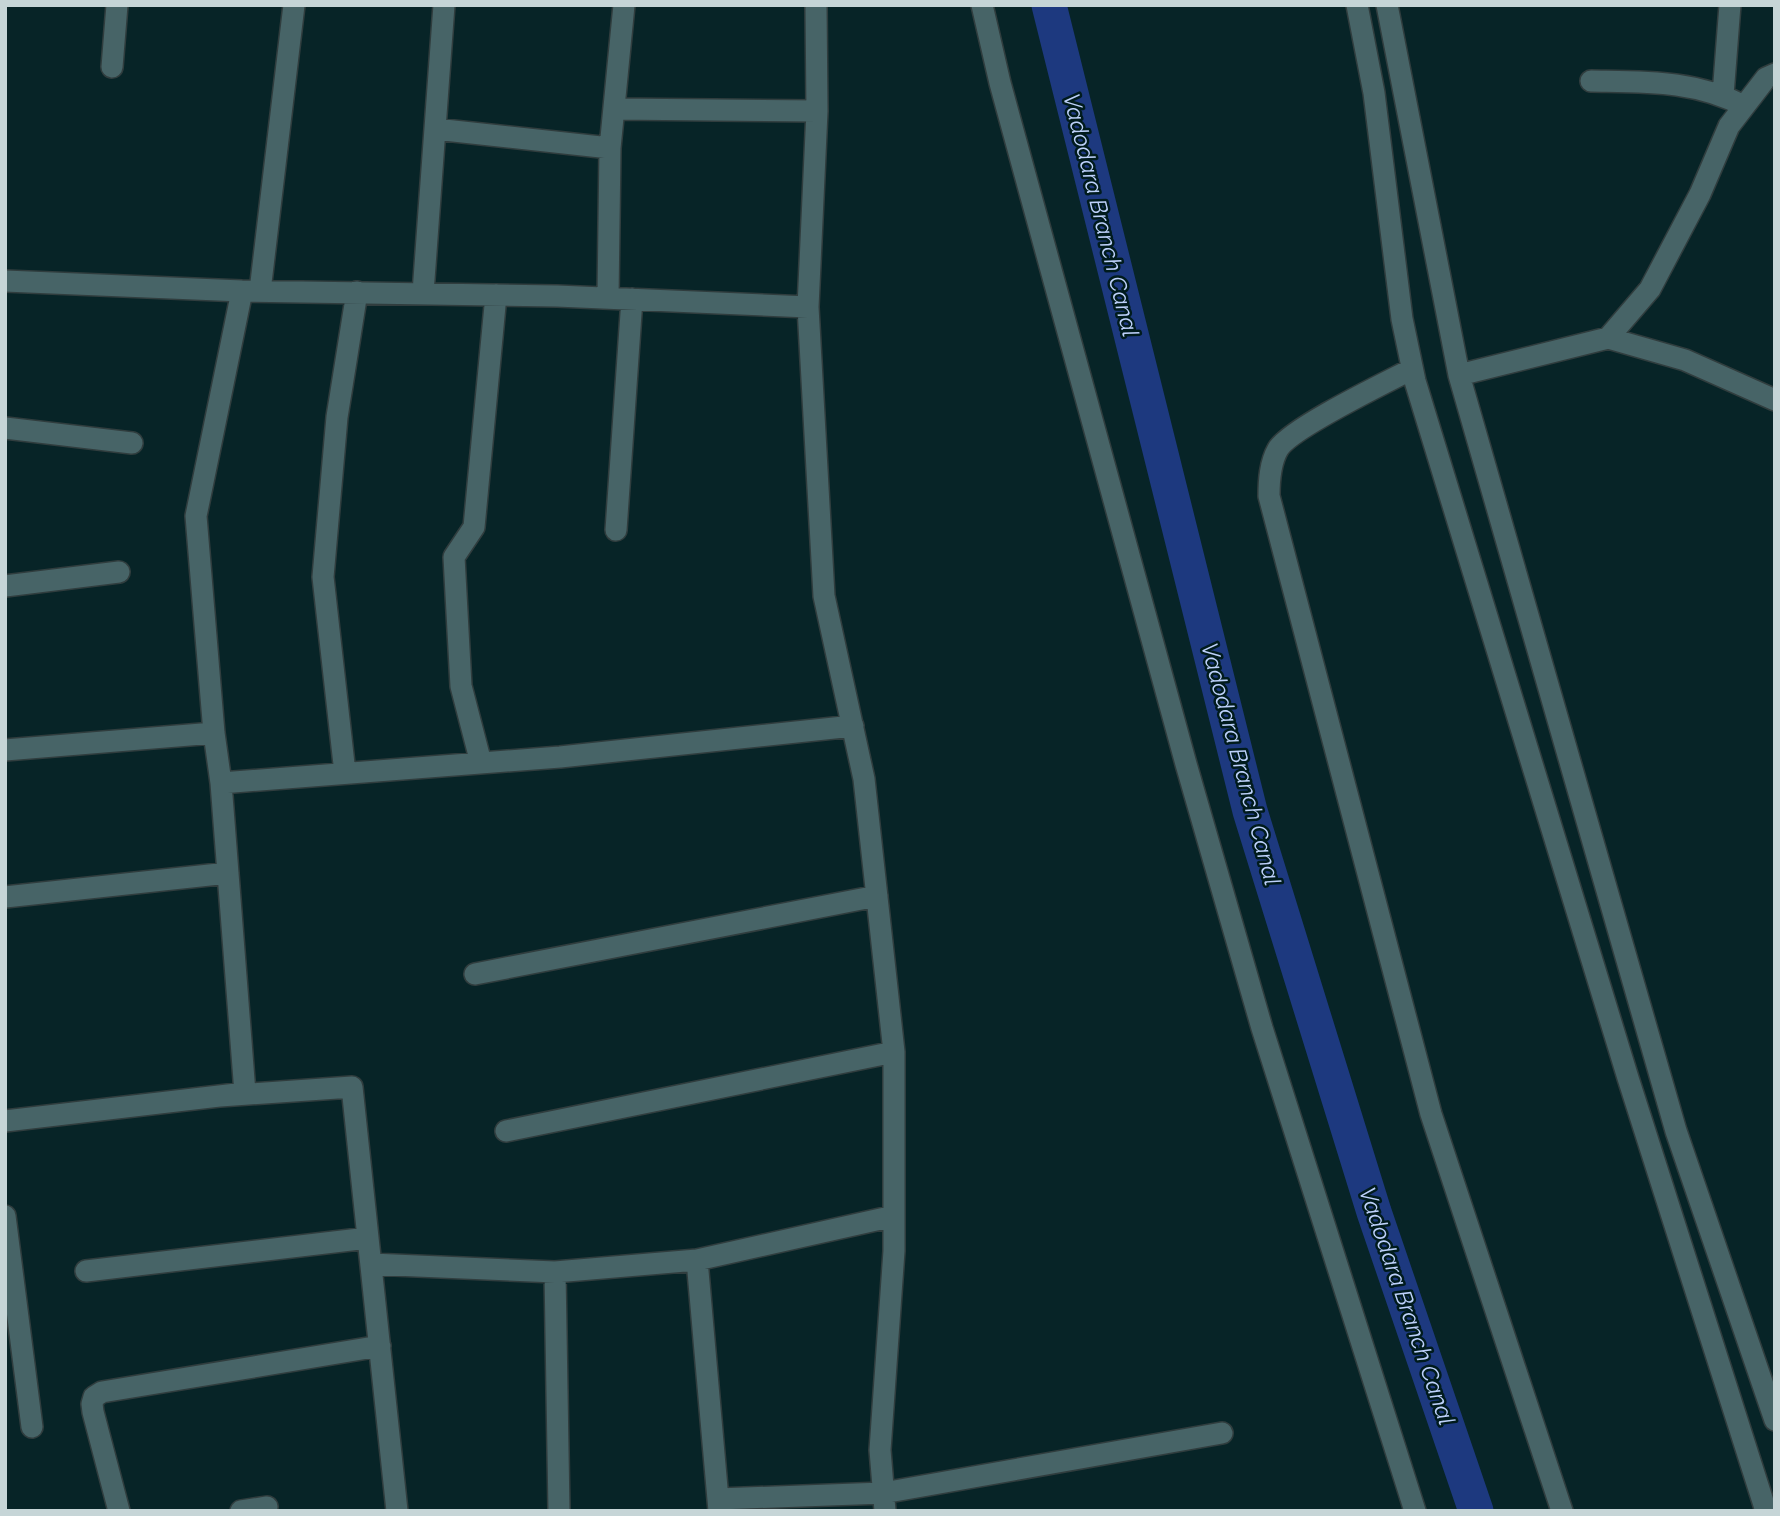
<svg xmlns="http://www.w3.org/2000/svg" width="1780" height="1516" font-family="Raleway,sans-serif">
<rect width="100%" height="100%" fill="#072427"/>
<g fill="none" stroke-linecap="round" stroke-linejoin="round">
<!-- canal -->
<path stroke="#1d397f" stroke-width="35" d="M1049,5L1250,811L1374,1212L1476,1511"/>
<defs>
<path id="minor" d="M816,5L817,111L808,307L824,596L864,779L894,1052V1251L880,1450L885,1511
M982,5L1000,83L1186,764L1262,1028L1415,1511
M1357,5L1374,93L1402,319L1415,381L1628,1078L1766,1511
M1387,5L1459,375L1676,1131L1775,1420
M112,67L117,5
M1591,81C1645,82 1696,80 1744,106
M1723,95L1730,5
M615,109L817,111
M435,129L610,148
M5,281L242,291L557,296L808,307
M242,291L196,516L214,733L221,783L560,757L853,726
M260,291L294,5
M423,293L444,5
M608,298L610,148L624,5
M1608,338L1650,289L1700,194L1729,126L1766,78L1775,74
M1412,369C1385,383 1291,428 1278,449C1270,463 1269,480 1269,496L1431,1114L1562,1511
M1459,375L1608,338L1685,360L1775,400
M5,428L132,443
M616,530L632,299
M5,586L119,572
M5,750L214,733
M481,763L461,686L454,557L474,527L496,295
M345,773L323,577L337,417L357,292
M5,897L228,873
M475,974L877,896
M220,1096L352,1087L397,1511
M5,1121L245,1093L221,783
M506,1131L894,1052
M5,1216L32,1427
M371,1264L555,1272L697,1260
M86,1271L368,1238
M555,1272L559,1511
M718,1499L883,1493L1222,1433
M119,1511L93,1412L92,1404L94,1397L102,1392L380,1346
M241,1511L267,1507
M719,1511L697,1260L894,1216"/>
</defs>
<!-- minor casing -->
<use href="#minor" stroke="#303d3e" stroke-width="24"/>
<!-- minor -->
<use href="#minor" stroke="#476467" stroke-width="21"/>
</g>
<g text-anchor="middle" stroke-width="5" stroke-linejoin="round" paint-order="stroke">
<!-- water labels -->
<g font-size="23" font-style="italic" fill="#bdd1fb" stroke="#001b1d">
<text transform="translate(1101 215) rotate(76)" y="8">Vadodara Branch Canal</text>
<text transform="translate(1241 764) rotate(75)" y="8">Vadodara Branch Canal</text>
<text transform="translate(1407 1306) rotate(71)" y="8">Vadodara Branch Canal</text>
</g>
</g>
<!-- border -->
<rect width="1780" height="1516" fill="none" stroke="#c6d5d7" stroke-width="14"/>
</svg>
